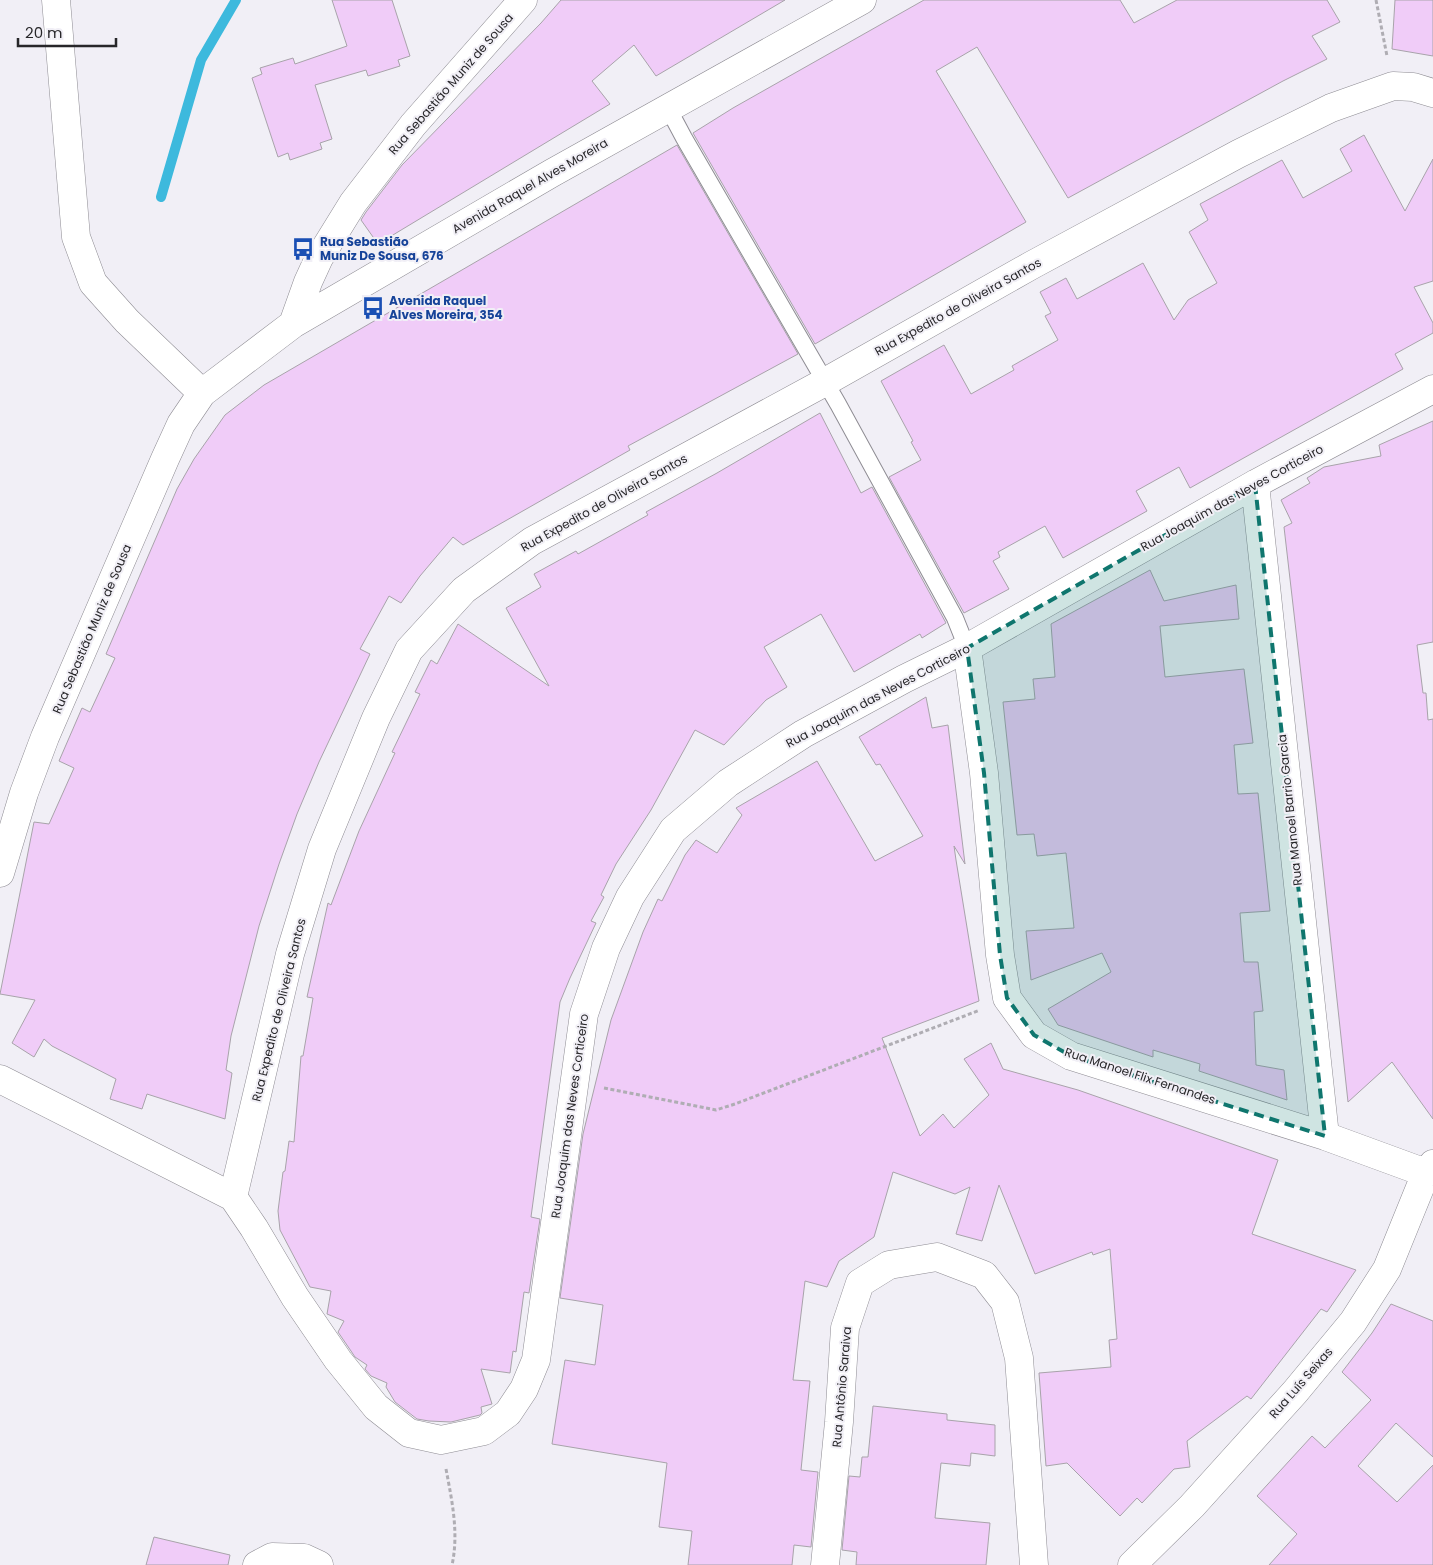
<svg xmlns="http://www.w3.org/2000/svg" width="1433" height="1565" font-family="Poppins,sans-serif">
<rect width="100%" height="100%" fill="#f1eff6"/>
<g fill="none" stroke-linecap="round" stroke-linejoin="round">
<!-- stream -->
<path stroke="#3db9dd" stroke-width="10" d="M161,197L201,60L236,0"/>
</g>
<!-- building -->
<path fill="#f0ccf8" stroke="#a8a3aa" d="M332,0H392L410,56L398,60L400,66L368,76L366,70L315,85L332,139L320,143L322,149L290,160L288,153L278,157L252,78L262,74L260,68L293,58L295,64L347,46Z
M561,0H785L656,76L634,45L592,81L610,104L378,244L361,220L366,212L402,165L541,23Z
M924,0H1120L1134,23L1177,0H1327L1340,22L1312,36L1327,59L1283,81L1068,198L977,47L936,71L1026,222L815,344L693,133L733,108Z
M1395,0H1433V56L1392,49Z
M1364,135L1405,211L1433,159V281L1414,287L1433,323V333L1395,354L1403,369L1190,488L1179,467L1136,491L1147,511L1063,558L1045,526L998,552L1000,557L993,561L1009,589L964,613L889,477L921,460L911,442L913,441L881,381L944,345L971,394L1014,370L1012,366L1058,340L1045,316L1051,313L1040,292L1066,278L1077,299L1143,263L1174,320L1188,300L1217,283L1189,232L1208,220L1200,204L1282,160L1303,198L1352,171L1340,149Z
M677,145L798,354L628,446L630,450L463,545L453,537L420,576L401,603L389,596L360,649L370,654L319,762L297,814L279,864L259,926L231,1036L226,1070L232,1073L225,1119L147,1094L142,1109L110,1099L116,1079L52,1046L44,1039L34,1057L12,1043L35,1000L0,994L34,822L49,824L74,768L59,761L82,708L90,712L115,658L106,654L177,489L194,459L225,415L264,385Z
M820,413L861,493L872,487L946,623L922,638L920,634L854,672L821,614L764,647L787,687L766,700L724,745L695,730L651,810L616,864L601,895L604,897L591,921L596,923L570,978L560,1002L531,1217L540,1219L529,1293L524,1292L516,1352L513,1351L510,1373L481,1369L492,1404L481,1407L482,1413L480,1415L451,1422L429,1421L417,1419L395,1402L386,1387L387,1383L371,1376L365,1369L367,1365L355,1357L351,1351L338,1332L344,1321L327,1314L331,1291L310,1287L280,1230L278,1211L283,1172L285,1171L289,1141L294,1142L301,1056H303L313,998L307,997L328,903L331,905L359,831L395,753L392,752L420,694L415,692L431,660L437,664L458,624L549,686L506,608L541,587L534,574L576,551L578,554L648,515L646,512L717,473Z
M1433,421V642L1417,645L1423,693H1426L1428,720L1433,719V1119L1392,1062L1348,1102L1316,804L1284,527L1292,523L1281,500L1310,483L1307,478L1324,467L1381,456L1379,445Z
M1150,570L1164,601L1236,585L1239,619L1160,626L1165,677L1244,669L1253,743L1234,745L1238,794L1258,793L1270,911L1240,913L1244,962H1258L1263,1011L1254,1012L1256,1065L1284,1070L1287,1100L1199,1071L1200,1064L1153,1050V1057L1058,1025L1048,1009L1111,972L1102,953L1031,980L1026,931L1074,928L1066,853L1037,856L1034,834L1017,835L1003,702L1035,699L1033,679L1055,677L1051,624Z
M926,697L932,728L948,725L965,864L954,846L956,860L979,1001L882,1038L920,1136L943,1114L954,1128L989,1095L964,1059L991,1043L1003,1069L1078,1090L1278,1160L1252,1234L1356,1270L1327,1312L1321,1309L1251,1399L1247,1396L1187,1441L1190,1467L1174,1469L1142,1503L1137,1498L1120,1516L1067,1463L1046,1466L1039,1373L1111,1367L1109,1340L1117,1339L1110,1249L1093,1255L1092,1252L1035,1274L999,1185L982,1241L956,1234L970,1187L955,1194L893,1172L874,1237L839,1261L827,1287L805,1281L793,1380L810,1381L801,1470L818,1472L811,1547L794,1545L792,1565H688L692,1531L659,1527L667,1463L552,1444L565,1360L595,1365L603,1305L560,1298L583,1134L611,1020L643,932L658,899L662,901L685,855L696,840L717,853L742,815L736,808L817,761L875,861L923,836L880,764L876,765L859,737Z
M1391,1304L1433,1321V1457L1396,1423L1358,1466L1397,1502L1433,1465V1565H1269L1297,1534L1257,1496L1312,1436L1325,1448L1371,1400L1342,1372L1372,1333Z
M873,1406L947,1414V1420L995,1425V1456L971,1453L970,1466L941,1463L935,1518L990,1523L986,1565H856L857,1552L842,1550L849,1476L860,1477L862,1457H868Z
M154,1537L230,1555L228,1565H146Z"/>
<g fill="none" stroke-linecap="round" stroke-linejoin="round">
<defs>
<path id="service" d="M668,108L684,138L838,404L955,618L967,648"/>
<path id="minor" d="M56,0L76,237L93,283L127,321L202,393L293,324L552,173L862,0
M293,324L308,282L319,258L353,203L413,125L523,0
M1255,484L1325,1136
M967,648L984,773L1000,955L1007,998L1034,1035L1071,1056L1325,1136L1426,1173
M0,873L24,793L45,737L165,459L181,424L202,393
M0,1079L233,1197L290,954L322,849L376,718L409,650L464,590L532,541L825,382L1032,265L1238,154L1331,108L1393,86L1413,87L1433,93
M233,1197L254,1228L295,1297L338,1360L376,1407L409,1433L441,1440L484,1431L508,1413L524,1389L536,1360L584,1014L606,948L630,897L673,830L728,783L803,734L904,679L967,648L1255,484L1433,389
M257,1565L272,1557L304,1558L319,1565
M825,1565L839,1422L845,1328L860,1283L889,1265L937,1257L984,1275L1005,1302L1019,1358L1034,1565
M1132,1565L1192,1506L1295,1392L1353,1322L1387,1269L1426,1173L1433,1164"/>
</defs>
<!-- service casing -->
<use href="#service" stroke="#8e8c93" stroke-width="18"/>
<!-- minor casing -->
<use href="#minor" stroke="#8e8c93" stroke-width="29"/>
<!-- path -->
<path stroke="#afadb3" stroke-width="3" stroke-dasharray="4 2.5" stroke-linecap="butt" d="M1376,0L1387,56
M604,1088L716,1110L735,1104L980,1010
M446,1469C452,1501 459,1533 452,1565"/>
<!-- service -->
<use href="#service" stroke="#fff" stroke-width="16"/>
<!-- minor -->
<use href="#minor" stroke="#fff" stroke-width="28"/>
</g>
<!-- marked area -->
<path fill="#0f766e" fill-opacity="0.2" stroke="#0f766e" stroke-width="4" stroke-dasharray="10 6" stroke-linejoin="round" d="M1255,484L1325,1136L1071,1056L1034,1035L1007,998L1000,955L984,773L967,648Z"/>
<!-- icons -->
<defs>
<symbol id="bus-bare" viewBox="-9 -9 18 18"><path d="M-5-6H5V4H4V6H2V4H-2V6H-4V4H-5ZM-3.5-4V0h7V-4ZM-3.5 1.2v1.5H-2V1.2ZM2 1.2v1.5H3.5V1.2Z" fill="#1a4fb4" stroke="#f1eff6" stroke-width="2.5" paint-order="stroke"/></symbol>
</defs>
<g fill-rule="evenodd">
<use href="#bus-bare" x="287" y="233" width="32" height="32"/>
<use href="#bus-bare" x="357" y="292" width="32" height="32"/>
</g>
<g text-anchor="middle" stroke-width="4" stroke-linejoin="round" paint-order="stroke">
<!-- street labels -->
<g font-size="12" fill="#272629" stroke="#f1eff6">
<text transform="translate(451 84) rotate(-49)" y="4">Rua Sebastião Muniz de Sousa</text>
<text transform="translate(530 186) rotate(-30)" y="4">Avenida Raquel Alves Moreira</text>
<text transform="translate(958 307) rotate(-29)" y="4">Rua Expedito de Oliveira Santos</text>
<text transform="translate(1232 498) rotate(-29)" y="4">Rua Joaquim das Neves Corticeiro</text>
<text transform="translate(604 503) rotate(-29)" y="4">Rua Expedito de Oliveira Santos</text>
<text transform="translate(92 629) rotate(-67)" y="4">Rua Sebastião Muniz de Sousa</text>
<text transform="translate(878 696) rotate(-28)" y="4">Rua Joaquim das Neves Corticeiro</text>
<text transform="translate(1290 810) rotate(-96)" y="4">Rua Manoel Barrio Garcia</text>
<text transform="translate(279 1010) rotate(-76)" y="4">Rua Expedito de Oliveira Santos</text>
<text transform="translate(1140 1076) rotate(18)" y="4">Rua Manoel Flix Fernandes</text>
<text transform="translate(570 1116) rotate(-82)" y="4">Rua Joaquim das Neves Corticeiro</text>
<text transform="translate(1301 1383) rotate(-49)" y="4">Rua Luís Seixas</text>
<text transform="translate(842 1387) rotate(-85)" y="4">Rua Antônio Saraiva</text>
</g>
<!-- transit labels -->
<g font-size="12" font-weight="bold" fill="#164399" stroke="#f1eff6" text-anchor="start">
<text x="320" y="246">Rua Sebastião<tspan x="320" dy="14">Muniz De Sousa, 676</tspan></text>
<text x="389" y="305">Avenida Raquel<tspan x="389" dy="14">Alves Moreira, 354</tspan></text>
</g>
</g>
<!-- scale -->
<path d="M18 38v8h98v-8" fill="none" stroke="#272629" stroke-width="2.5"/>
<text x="25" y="38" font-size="15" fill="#272629" stroke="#f1eff6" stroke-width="4" paint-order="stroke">20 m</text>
</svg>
